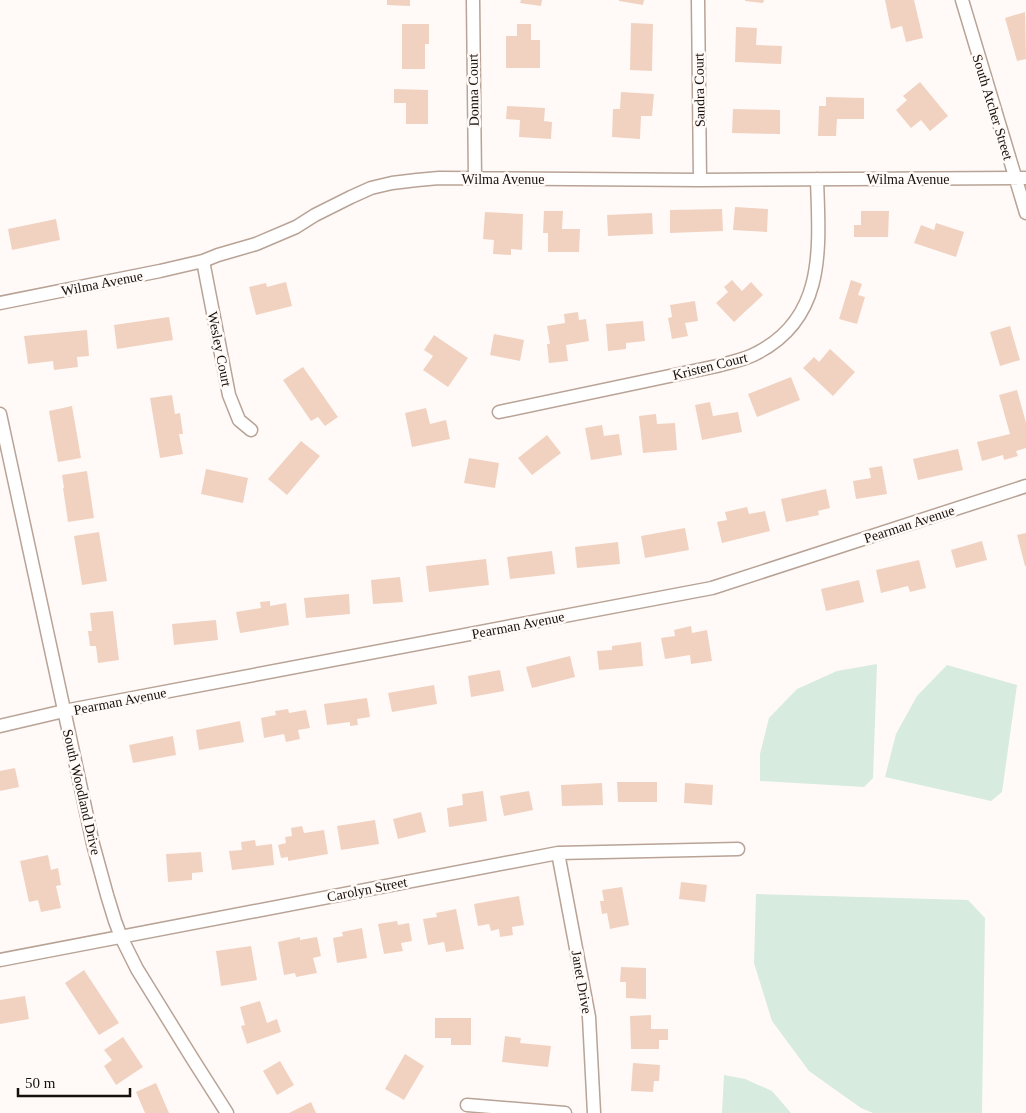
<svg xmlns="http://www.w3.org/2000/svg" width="1026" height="1113" font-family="'Times New Roman',serif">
<rect width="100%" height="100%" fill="#fffaf7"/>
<!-- green -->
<path fill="#d7ebdf" d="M877,664L873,778L864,787L760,781V754L769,718L797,689L837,671Z
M947,665L1017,685L1002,792L991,801L885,777L896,734L917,696Z
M756,894L968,900L985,918L982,1113H873L861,1108L809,1071L772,1021L754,963Z
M724,1075L745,1079L772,1091L791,1113H722Z"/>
<!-- building -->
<path fill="#f1d2c1" d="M387,0H410V6L387,5Z
M521,0H542L541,6L520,3Z
M619,0H644L643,5L619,1Z
M745,0H764L763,3L745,1Z
M885,0H914L923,38L906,42L902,26L891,29Z
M1025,12L1026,59L1017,61L1005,18Z
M631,23L653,24L652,71L630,70Z
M402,24H429V44H425V69H402Z
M517,24H531V40H540V68H506V36H517Z
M736,27L757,28L756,45L782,46L781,64L735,62Z
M920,82L948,116L930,131L921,120L911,128L896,110L907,100L903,96Z
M394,89L428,90V124H406V103H394Z
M621,92L654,94L652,116H641L640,139L612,137L613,109H620Z
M826,97L864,98V119H837L836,136H818L819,106H826Z
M507,106L545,108L544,121L552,122L551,139L519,137L520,120L506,119Z
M733,109L780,110V134L732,133Z
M735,207L768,209L767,232L733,230Z
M722,209L723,231L670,233V210Z
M544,211H563L562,229H580L579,252H548V233H543Z
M861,211H889L888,237H854V225H861Z
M485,212L523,214L522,250L511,249V255L493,254L494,240L483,239Z
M652,213L653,234L608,236L607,215Z
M56,219L60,240L12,250L8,229Z
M936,223L964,232L956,257L914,243L921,225L934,230Z
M732,280L742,291L751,282L763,295L734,322L716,303L728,292L724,287Z
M851,280L862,284L858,295L865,297L857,324L839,319Z
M286,282L292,306L256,315L249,287L266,283L267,287Z
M695,301L698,321L685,323L688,336L672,339L668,318L672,317L670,305Z
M578,312L579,320L586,319L589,341L566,345L568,361L549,363L547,344H550L547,326L565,323L564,314Z
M169,317L173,340L117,349L114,325Z
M643,321L645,341L626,343V349L608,351L606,324Z
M1010,326L1020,360L1000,366L990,332Z
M87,330L89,356L77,357L78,367L54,370L53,361L28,364L24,336Z
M494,334L524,340L520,361L490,355Z
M434,335L468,358L448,387L423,370L433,356L424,350Z
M830,349L855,372L833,396L803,368L814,357L819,362Z
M303,367L338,417L325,426L318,417L311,421L283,380Z
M791,377L800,400L757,417L748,394Z
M1017,390L1026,423V448L1016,451L1018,456L1004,460L1003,455L982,461L977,442L1010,434L999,395Z
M172,395L175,414L180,413L183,434H179L183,454L160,458L150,398Z
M710,402L713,416L738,412L742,432L702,440L695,405Z
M72,406L81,458L58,462L49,411Z
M426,408L430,424L446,420L450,439L412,447L405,413Z
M656,414L657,424L675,423L677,450L643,453L639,416Z
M602,425L604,436L619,434L622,455L591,460L585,428Z
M547,435L561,453L532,475L518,458Z
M301,441L320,456L287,495L268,479Z
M958,449L963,470L918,480L913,459Z
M469,458L499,463L495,488L464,483Z
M882,466L887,494L856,499L853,481L871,478L869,468Z
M206,469L248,478L243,503L201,494Z
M87,471L94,518L68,522L63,488H64L62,475Z
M826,489L830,508L818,511L819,515L786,522L781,499Z
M747,507L749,514L765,511L770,531L722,543L717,522L727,520L725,512Z
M685,528L689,550L645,558L641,536Z
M99,532L107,581L82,585L74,536Z
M1026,533V566H1025L1017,535Z
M982,541L987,560L956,568L951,550Z
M618,542L620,564L577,568L575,547Z
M552,551L555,574L510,579L507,557Z
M486,559L489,585L429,592L426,566Z
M919,560L926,588L910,592L908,586L881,593L876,570Z
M400,577L403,602L373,604L371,580Z
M859,580L864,602L826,611L821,589Z
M349,594L350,614L306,618L304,598Z
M270,601V606L286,603L289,625L240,633L236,612L261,608L260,602Z
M113,611L119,660L98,663L96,646H90L88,631H92L90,613Z
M216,620L218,640L174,645L172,624Z
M691,626L692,633L707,630L712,661L691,664L690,655L665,659L661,638L675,636L674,630Z
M641,642L643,666L599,670L597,651L612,650V646Z
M570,656L575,677L532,688L526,667Z
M500,670L504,691L471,697L468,676Z
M434,685L437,704L392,712L388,693Z
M367,698L370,717L357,719L358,725L350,726V722L327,725L324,704Z
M288,709L289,713L306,710L310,728L298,730L300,739L286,742L284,734L264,738L261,718L276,715L275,711Z
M240,721L244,742L199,750L196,730Z
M173,736L176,755L133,763L129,745Z
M15,768L19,787L0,791V771Z
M617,782H657V802H618Z
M602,783L603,805L562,806L561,785Z
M685,783L713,785L712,805L684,803Z
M483,791L487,821L449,827L447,808L463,805L462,794Z
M529,791L533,810L504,816L500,796Z
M421,812L426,832L398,839L393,819Z
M375,820L379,844L341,850L337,826Z
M302,826L304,833L324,830L328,854L288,861V857L281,858L278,845L286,843L285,837L292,836L291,828Z
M255,840L256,846L272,844L274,865L232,870L229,851L242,850L241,842Z
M201,852L203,872L192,873V880L168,882L166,854Z
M48,855L51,870L58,868L61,885L56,886L61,908L41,912L38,900L29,902L20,861Z
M681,882L707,885L705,902L679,899Z
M622,887L629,925L610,929L607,913L602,914L600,901H604L602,890Z
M519,896L524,925L512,927L513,935L500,937L499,929L491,931L489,924L478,926L474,904Z
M456,909L464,949L446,952L444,942L428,945L423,919L437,917L436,913Z
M397,921L398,925L409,923L412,941L401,943L403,951L384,954L378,924Z
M362,928L367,958L337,963L333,938L343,936L342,932Z
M300,937V940L317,937L321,956L313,958L317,973L296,977L295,973L284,975L278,942Z
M251,946L257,980L221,986L216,951Z
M621,967L646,968V999L626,998V982H620Z
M84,970L119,1023L99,1035L65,983Z
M25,996L29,1019L0,1024V1000Z
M260,1001L267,1023L277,1019L281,1032L247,1044L241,1026L245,1025L240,1007Z
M651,1015V1029H668V1040H659V1049H631L630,1016Z
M435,1018H471V1045H451V1038H435Z
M505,1036L521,1038L520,1043L551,1046L548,1067L502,1062Z
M123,1037L143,1067L116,1085L104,1066L112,1060L104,1050Z
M405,1054L424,1066L404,1100L385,1089Z
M280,1061L294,1085L277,1095L263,1071Z
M633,1063L660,1065L659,1081H654L653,1092L631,1091Z
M156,1083L169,1113H145L136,1092Z
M311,1102L316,1113H289Z"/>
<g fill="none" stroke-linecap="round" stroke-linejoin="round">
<defs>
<path id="street" d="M473,0L475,179
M698,0L700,180
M962,0L1026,213
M203,261L229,395L239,420L251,430
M0,303L160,271L203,261L218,255L256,244L296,227L315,215L351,197L371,188L392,183L417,180L439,178L700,180L1026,178
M499,412L717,366C730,362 745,360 757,353C827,317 819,246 817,179
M0,414L93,844L107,895L115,921L121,937L137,969L192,1058L227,1113
M0,726L64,711L712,588L1026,486
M558,853L589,1017L594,1113
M0,960L558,853L738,849
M467,1105L565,1113"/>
</defs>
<!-- street casing -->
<use href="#street" stroke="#b8a396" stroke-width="15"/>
<!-- street -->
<use href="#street" stroke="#fff" stroke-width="12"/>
</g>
<g text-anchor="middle" stroke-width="5" stroke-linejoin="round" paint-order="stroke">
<!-- street labels -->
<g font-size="14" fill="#17100b" stroke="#fffaf7">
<text transform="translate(473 90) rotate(-91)" y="5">Donna Court</text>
<text transform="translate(699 90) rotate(-91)" y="5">Sandra Court</text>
<text transform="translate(993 107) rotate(73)" y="5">South Atcher Street</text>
<text x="503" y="184">Wilma Avenue</text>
<text x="908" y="184">Wilma Avenue</text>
<text transform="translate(102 283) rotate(-11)" y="5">Wilma Avenue</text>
<text transform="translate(220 349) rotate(79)" y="5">Wesley Court</text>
<text transform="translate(710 366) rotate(-14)" y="5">Kristen Court</text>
<text transform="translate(909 524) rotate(-18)" y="5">Pearman Avenue</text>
<text transform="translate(518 625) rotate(-11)" y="5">Pearman Avenue</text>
<text transform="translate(120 701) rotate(-11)" y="5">Pearman Avenue</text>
<text transform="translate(82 792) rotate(77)" y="5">South Woodland Drive</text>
<text transform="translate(367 889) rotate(-11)" y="5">Carolyn Street</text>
<text transform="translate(582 982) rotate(80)" y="5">Janet Drive</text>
</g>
</g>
<!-- scale -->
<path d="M18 1088v8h112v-8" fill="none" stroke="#17100b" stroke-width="2.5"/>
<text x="25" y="1088" font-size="15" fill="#17100b" stroke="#fffaf7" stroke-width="4" paint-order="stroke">50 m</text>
</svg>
